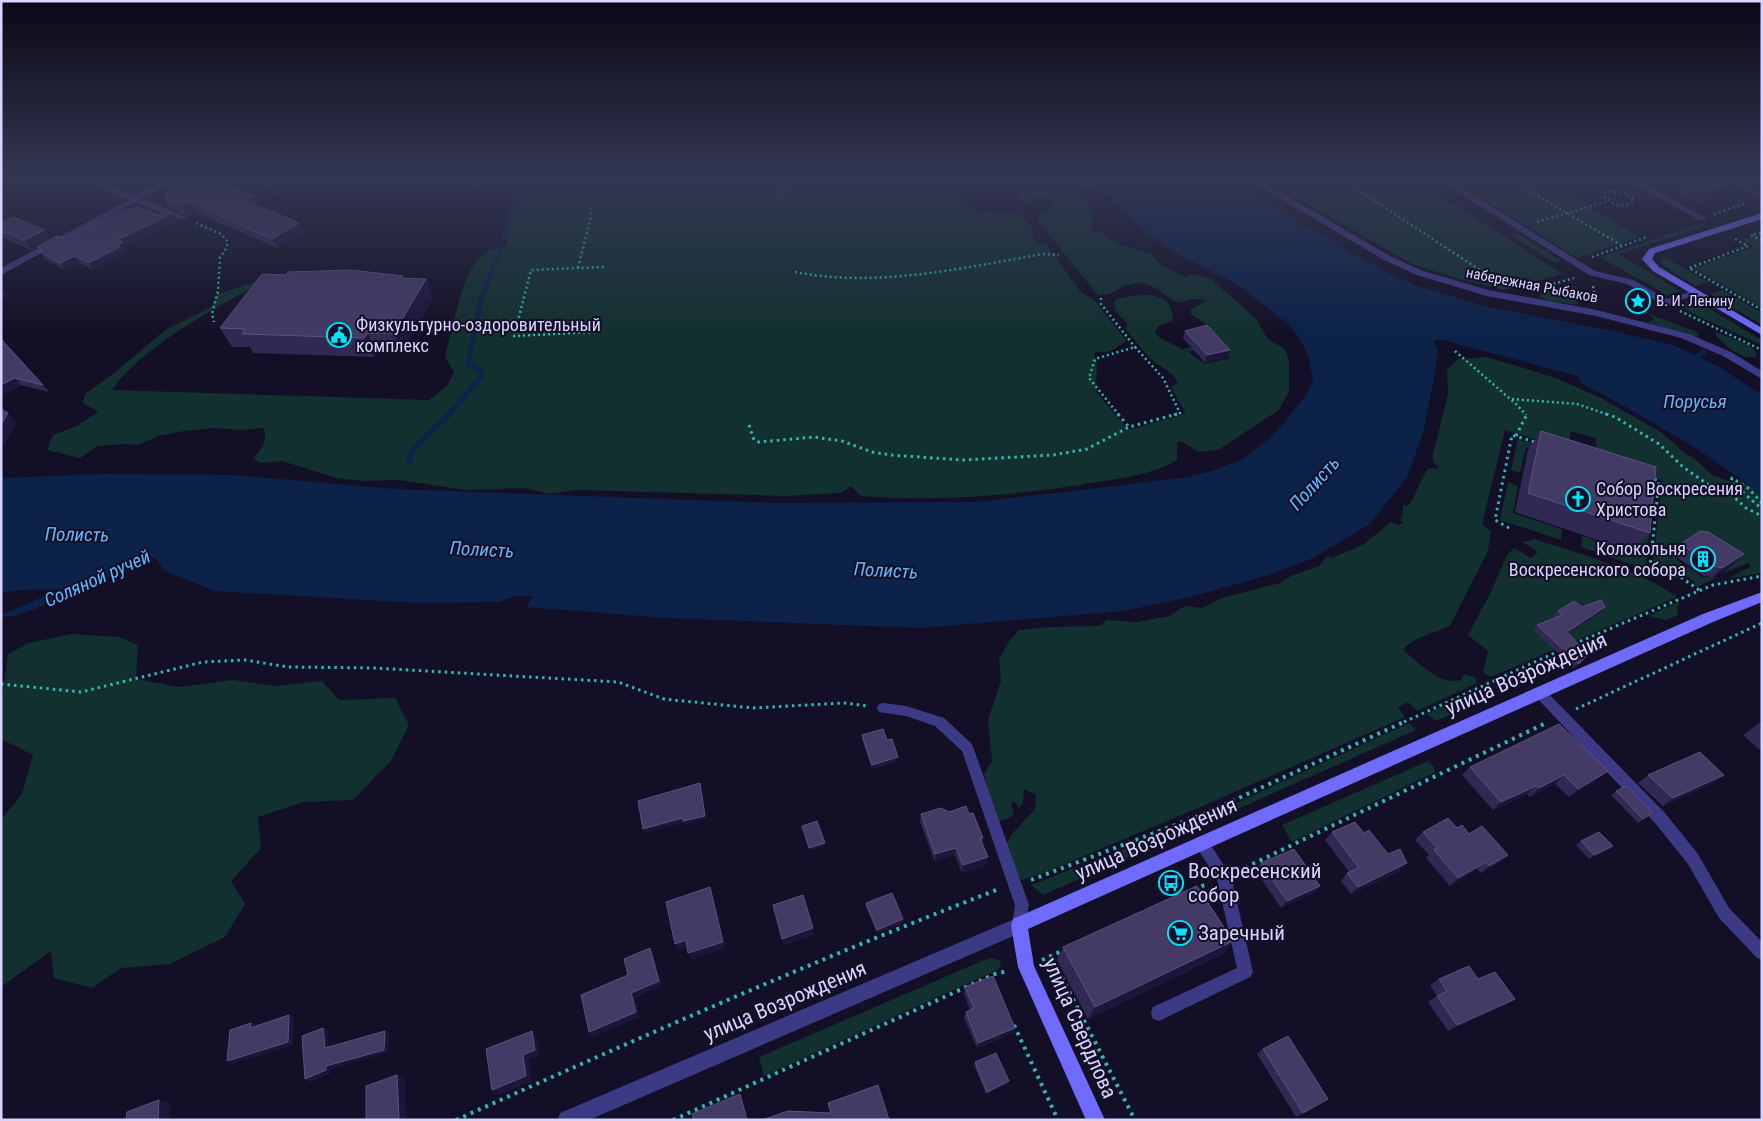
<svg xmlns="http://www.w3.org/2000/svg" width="1763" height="1121" font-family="'Roboto Condensed',sans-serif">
<rect width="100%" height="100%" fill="#130f26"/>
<!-- green -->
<path fill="#12302f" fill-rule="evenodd" d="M538,178H918L913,184C925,192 937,201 951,192C958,198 966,208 976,210C1006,217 1011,198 1034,230L1032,239L1038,245L1046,244L1080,291L1094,300L1127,341C1120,344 1115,350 1107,352C1102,353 1098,351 1094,353L1097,364L1096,392L1129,430L1184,414L1185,412L1171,387L1178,382C1172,371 1161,368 1151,359C1142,350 1133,338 1125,328L1128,324L1116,312L1114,303L1117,299C1140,294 1173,288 1173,321L1158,326L1155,333L1160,338L1187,352L1183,349L1216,342L1218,339L1207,325L1191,314L1190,310L1207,300L1192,299L1178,303C1157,290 1145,275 1120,288C1112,293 1107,296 1098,295L1038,221V214L1040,211L1051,212V206L1043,196L1027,202L1021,200L1017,195L1021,189L1014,187L1008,182L1010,180L1003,178C1031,178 1058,174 1081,192L1082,198L1089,206V210L1094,220L1091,225L1093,231L1103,233L1115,243L1151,254L1161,265L1185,277L1192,274L1211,279L1256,319L1268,339L1284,348L1289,360V391L1279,410L1218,450L1198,452L1183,442H1177V460C1154,474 1124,478 1097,482C1023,495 936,502 861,496L851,486L841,493L786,496L577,490L549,494L525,488L466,490L399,480L364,481L336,478L282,461L260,463L253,458C263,448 267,442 264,428L240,430L215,428L184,431L159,436L138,445L127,444L97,446L80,458L47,450L53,435L77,426L98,412L83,403L85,394L114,373L165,330L211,307L217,294L276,276C227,300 142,346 112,390L429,400L447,386L454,372L445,357C452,332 462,271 482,255C489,249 499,248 507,245L506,239L519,185L536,184ZM1219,345L1230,358L1205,364L1188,352Z
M1328,178H1413L1563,274L1504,290L1463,280L1412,264L1287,192Z
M1450,178H1539L1640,237L1577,258Z
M1702,223L1706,226L1619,254L1680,291L1667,296C1646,281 1622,271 1600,257Z
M1517,233L1561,261L1555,263L1511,235Z
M1755,235L1762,239V308L1693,268L1754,247L1742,240Z
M1663,257H1665L1708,282L1696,286L1662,265L1660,260Z
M1566,285L1574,286L1580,291L1577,305L1548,301L1540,297L1541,294Z
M1722,290L1762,313V325L1710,294Z
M1694,300L1762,340V345L1697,316L1679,305Z
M1649,314L1697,332L1699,336L1694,337L1649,323L1648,322L1654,319Z
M1716,332L1749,345L1756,352V357C1739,360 1727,346 1716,336Z
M1487,357L1556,378L1601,398L1659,431L1673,442L1684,453L1695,459L1712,475L1737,484L1741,481L1752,487L1762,498V573L1728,579L1751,566L1748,563L1721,574L1731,566L1729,560L1682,546L1659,533L1681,546L1674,551L1676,559L1702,577H1718L1697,587L1694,585L1695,582L1688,577L1653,566L1662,480L1589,457L1592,447L1596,448V438L1570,431V440L1581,443L1582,454L1505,430L1482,524L1491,532L1488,551L1450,626C1433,633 1419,636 1405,647L1404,651C1420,663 1440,686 1461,680L1464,674L1475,677L1477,683L1417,711L1408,702L1398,707L1405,717L1198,808L1051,870L1022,880L1014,873L1005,847L1011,835L1035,809L1036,795L1024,789L1023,803L1019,808L1014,801L1011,805L1014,814L1010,818L997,821L991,807L984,774L992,761L988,720L1001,681L999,659L1010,640L1019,630L1049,627L1099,626L1107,620L1136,622L1170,616L1181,608L1187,606L1202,608L1222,598L1280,583L1291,576L1319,566L1327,556L1332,558L1364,544L1391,522L1398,525L1403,523L1400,519L1403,515V505L1408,506C1417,495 1419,479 1429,468L1439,469L1433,461V455L1448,394L1447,370L1458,359Z
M1518,439L1574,456L1573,463L1526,448L1520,473L1511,470Z
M1508,482L1518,486L1513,513L1562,529L1561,540L1500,520Z
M1646,529L1650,530L1645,569L1581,547L1582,536L1636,554L1638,531Z
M1534,539C1578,553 1640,570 1677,597L1491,677L1483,672L1488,651L1468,635L1490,594L1507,555L1514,548L1531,558L1538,552L1522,542Z
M1676,603H1681L1677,606L1678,615L1666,620L1648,616Z
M72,634L119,637L138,645L136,679L179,687L233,680L276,686L322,681L339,700L395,698L409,725L391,761L353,800L303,802L258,817L261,848L231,881L245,904L225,937L170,964L121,968L92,988L54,978L51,951L1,987V820L22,794L33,755L1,739V706L8,654L28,643Z
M1461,696L1465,697L1463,698L1465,708L1436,721L1427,714Z
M1409,723L1416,730L1043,895L1031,885L1208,816Z
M1428,761L1434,767L1435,772L1292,842L1282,825Z
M989,958L1000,960L1001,966L997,970L764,1076L759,1057Z"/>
<!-- water -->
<path fill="#0c2248" d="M1068,178H1226L1317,233L1388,273L1417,286L1488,307L1614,331L1673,345L1716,365L1762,395V498L1752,487L1699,450L1624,406L1581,383L1577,376L1443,340H1435L1434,343L1438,350L1434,379L1423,433L1407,477L1370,524L1311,559L1265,576L1194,596L1124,611L920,628L666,618L526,607L533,596H516L499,602L418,603L215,591L164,571L155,557L122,573L75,589L35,609L15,616L1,617V615L61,589L21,590L1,593V478L102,474L233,475L396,489L776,503L978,502L1183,478L1211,471L1241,460L1269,439L1283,424L1306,395L1313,379L1308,356L1301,341L1289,325L1237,284L1170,250L1141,228L1118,204L1099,191L1081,186Z"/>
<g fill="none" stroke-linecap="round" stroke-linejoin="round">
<!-- stream-far1 -->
<path stroke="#0c2248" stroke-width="5" d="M609,184L642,178
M503,237L522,186L594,185
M1690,361L1704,352
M448,415L482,376L480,370L468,364L481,299L500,251"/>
<!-- stream -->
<path stroke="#0c2248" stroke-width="6" d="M409,462L414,448L449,414"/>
<!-- path-far2 -->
<path stroke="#2fb8b0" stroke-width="2.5" stroke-dasharray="2 3" stroke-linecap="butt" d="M1340,178L1492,278
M1418,178L1426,183
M1508,178L1621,245
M785,182L842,178
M1609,191L1628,194L1634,201C1624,209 1612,205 1604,196L1605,192Z
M781,196L783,195L785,178
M1714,214L1746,203
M1537,222L1608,201
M196,223L221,234L228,242L225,251L220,257L218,291L212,314L214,322
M1754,234L1762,233
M1751,235L1762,240
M1735,239L1748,246L1689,268L1762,310
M1592,257L1647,237
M578,268L591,217V207
M795,272C877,288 962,268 1043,254L1059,255
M1593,286L1595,300
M1539,288L1574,278
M1101,298V304L1135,347
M1680,311L1762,350
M595,332L514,336L531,270L604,267
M1135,347L1163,378L1180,413L1173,415
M1455,351L1516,404L1526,415
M1512,399L1577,404L1609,415
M1119,415L1089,378L1095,359L1135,347"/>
<!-- path-far1 -->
<path stroke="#2fb8b0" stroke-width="3" stroke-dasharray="2.5 4" stroke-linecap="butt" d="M1118,414L1129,427L1177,414
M1606,414L1615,417L1659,444L1683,467L1713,488L1733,496L1746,508L1762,516
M749,425L754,440L759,442L814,437L842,441L872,452L891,455L963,460L1053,455L1087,449L1129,427
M1516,436L1526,416L1525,414
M1762,503L1748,488L1732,478L1731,482L1762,509
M1509,528L1495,520L1512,435L1538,443
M1650,567L1682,578L1699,590
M1647,575L1650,567L1659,481L1651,478
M1574,644L1713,585L1762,576
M1,684L81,692L203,662L245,660L288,667L375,668L618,682L664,699L753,708L844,703L868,706
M1576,709L1762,623
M1404,722L1559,651"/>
<!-- path -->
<path stroke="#2fb8b0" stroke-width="4" stroke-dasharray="3 5" stroke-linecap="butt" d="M1238,871L1546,723
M1031,880L1204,814L1406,721
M1194,889L1207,884
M1051,956L1135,1120
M1042,960L1064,950
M1014,1025L1058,1120
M456,1120C636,1039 815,960 999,889
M673,1120L995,974L1008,971"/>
<!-- lane -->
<path fill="#3d3a85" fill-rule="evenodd" d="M1721,178H1731L1762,193V198Z
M132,197H138L188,218L181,220L132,201Z
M1,408L8,412L6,414L1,415Z
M1540,688L1544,689L1665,813L1698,854L1729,908L1762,942V960L1757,958L1719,918L1688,864L1655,823L1536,697L1534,693L1536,689Z
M883,703L906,706L944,718L972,744L1029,905L1024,930L1019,932L1014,930L1012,925L1015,905L962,751L935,726L906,716L879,712L877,708L879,704Z
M1201,836L1206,838L1231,876L1253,972L1250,977L1159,1021L1153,1019L1151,1013L1153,1007L1237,968L1217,879L1194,843L1196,838Z"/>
<!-- street -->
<path fill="#3d3a85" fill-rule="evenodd" d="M78,178H90L135,196L168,178H179L1,275V268L129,200Z
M1246,178H1256L1390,256L1423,271L1488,290L1597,310L1689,334L1731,352L1762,371V379L1723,356L1681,338L1596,316L1487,296L1417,275L1384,260Z
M1436,178H1446L1595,271L1633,280L1667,299L1695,290L1700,293L1666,306L1627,284L1589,275Z
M1624,178H1635L1706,218L1705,220H1699Z
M1019,917L1025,919L1027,925L1025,931L589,1120H558L560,1113Z"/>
<!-- secondary -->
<path fill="#6f6bff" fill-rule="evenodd" d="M1762,213V219L1655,253L1652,259L1659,267L1762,328V335L1653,271L1642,259L1649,249Z
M1762,592V602L1713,622L1028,929L1034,966L1105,1120H1086L1018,967L1011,925L1013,919L1703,614Z"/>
</g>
<!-- wall -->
<path fill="#312854" d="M246,178H309L276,195Z
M457,178H497L479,188Z
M1269,178H1314L1313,181L1283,189Z
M1653,178H1762V182L1750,185L1744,182L1739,189L1698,202Z
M166,182L254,195L259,204L257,205L304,232L277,248L195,212L188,216L170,209L165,199L171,190Z
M129,210L178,221L125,246L128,250L123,252L125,255L93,270L80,263L65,270L45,259L37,247L65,239Z
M1,223L45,230L52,239L31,250L1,237Z
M404,278L426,279L433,298L403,352H377L374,357L253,353L250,347H232L220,328Z
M1185,331L1230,350L1227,357L1205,363L1183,338Z
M1,339L49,392L21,385L1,395Z
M1541,431L1650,533L1633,552L1515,512L1528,450Z
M1681,544L1734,564L1713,577L1704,576L1672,554Z
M1582,607L1601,612L1568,633L1588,654L1574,668L1533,630L1537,625L1556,618L1553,616L1558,611Z
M1762,721V752L1743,735Z
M862,735L887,740L898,757V761L872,769L862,739Z
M1470,767L1608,771L1598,779L1569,797L1555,784L1530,797L1527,794L1493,810L1462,775Z
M1648,775H1724L1713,783L1663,806L1638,783Z
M1616,791L1652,813L1638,823L1611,795Z
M949,812L969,814L983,838L982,843L988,857L986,865L962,873L955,855L935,862L920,822L921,814Z
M1457,828L1469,834L1508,855L1499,863L1481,873L1477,869L1450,886L1426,858L1429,855L1415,840L1423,832Z
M1332,832L1364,833L1388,854L1400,871L1351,894L1341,881L1347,873L1349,872L1325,840Z
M1581,841L1608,850L1589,859L1576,845Z
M1261,863L1320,886L1313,893L1281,908L1256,871Z
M866,903L903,923L877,933L866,907Z
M1233,941L1223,954L1088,1019L1057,960L1063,947Z
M1439,979H1478L1515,999L1505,1005L1448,1031L1428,1002L1437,996L1430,985Z
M965,987L1013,1033L977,1048L964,1018L966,1012L970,1010L964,994Z
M1263,1049L1328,1099L1296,1117L1257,1054Z
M975,1062L1008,1083L986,1094L974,1065Z"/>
<!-- shaded-wall -->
<path fill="#1d163a" d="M287,178H309L276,195L271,186Z
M477,178H497L479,188L476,179Z
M1291,178H1314L1313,181L1283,189L1286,180Z
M1747,178L1739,189L1698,202L1705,192Z
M1756,178H1762V182L1750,185Z
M254,195L259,204L249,209L244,200Z
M190,202L195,212L188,216L182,206Z
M173,213L178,221L125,246L128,250L123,252L125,255L93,270L88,263L118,240Z
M299,223L304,232L277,248L272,239Z
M45,230L52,239L31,250L24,240Z
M75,256L80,263L65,270L60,263Z
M426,279L433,298L403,352L394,333Z
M2,288L8,296L1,299V289Z
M368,333L377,352L374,357L364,338Z
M1230,350L1227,357L1205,363L1207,355Z
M15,378L21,385L1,395V385Z
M8,413L17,423L5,444L1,440V425Z
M1744,554L1734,564L1713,577L1722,568Z
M1605,607L1601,612L1563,636L1567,632Z
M898,757V761L872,769V765Z
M1608,771L1598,779L1569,797L1578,789Z
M1564,775L1555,784L1530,797L1539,788Z
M1724,775L1713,783L1663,806L1673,798Z
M700,783L706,819L684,825L683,823L644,833L643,829Z
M1536,786L1527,794L1493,810L1501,802Z
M825,843V846L809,851V848Z
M1613,846L1608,850L1589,859L1594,855Z
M956,848L955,855L935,862V854Z
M1508,855L1499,863L1481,873L1489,866Z
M988,857L986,865L962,873L963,865Z
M1486,862L1477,869L1450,886L1458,878Z
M1407,863L1400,871L1351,894L1358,887Z
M1320,886L1313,893L1281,908L1287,901Z
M710,887L712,894L726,948L691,960L688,953Z
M903,919V923L877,933V930Z
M813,928L814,935L784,946L782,939Z
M686,940L688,947L678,950L675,944Z
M1233,941L1223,954L1088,1019L1095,1007Z
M650,948L653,954L662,986L635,998L640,1017L593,1037L589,1032L631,993Z
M1515,999L1505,1005L1448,1031L1457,1025Z
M289,1015L294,1018L293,1045L232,1064L227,1061Z
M251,1023L256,1026L255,1031L250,1028Z
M323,1028L328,1030L329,1051L325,1048Z
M1015,1028L1013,1033L977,1048L978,1043Z
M385,1031L389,1034L388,1052L331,1069V1073L310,1082L305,1079Z
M532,1031L537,1037L540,1056L529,1060L532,1081L498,1095L492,1090L523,1055Z
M397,1075L405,1080L406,1120H399Z
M1009,1081L1008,1083L986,1094L987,1092Z
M740,1094L742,1098L747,1120Z
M159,1100L171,1104L170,1120H158Z"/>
<!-- building -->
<path fill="#433a66" stroke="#5a527e" d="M172,178H210L254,195L244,200L299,223L272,239L190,202L182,206L165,199L168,190L179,186L166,182Z
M257,178H287L271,186Z
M1680,178H1747L1705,192Z
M137,207L160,215L163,209L173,213L118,240L123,242L116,245L120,247L88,263L75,256L60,263L39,251L42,250L37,247L57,236L65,239L126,209L129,210Z
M13,217L45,230L24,240L1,231V223Z
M351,270L403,276L402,278L426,279L394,333H368L364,338L242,334L245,329L220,328L262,274L286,275L288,272Z
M1207,325L1230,350L1207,355L1185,331Z
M1,339L43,385L15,378L1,385Z
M8,413L1,425V414Z
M1541,431L1656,467L1650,533L1528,493Z
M1700,531L1708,532L1744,554L1722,568L1714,566L1681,544Z
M1601,600L1605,607L1567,632L1588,654L1579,664L1537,625L1562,615L1558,611L1574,601L1582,607Z
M1559,724L1608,771L1578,789L1564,775L1539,788L1536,786L1501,802L1470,767Z
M883,729L887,740L892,739L898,757L872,765L862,735Z
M1700,752L1724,775L1673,798L1648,775Z
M700,783L705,816L683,821L682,818L643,829L638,801Z
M1627,786L1652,813L1643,819L1616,791Z
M966,806L969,814L973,813L983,838H980L988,857L963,865L956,848L935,854L921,814L941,808L949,812Z
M1448,818L1457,828L1462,825L1469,834L1482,826L1508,855L1489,866L1486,862L1458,878L1434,850L1437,848L1423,832Z
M817,821L825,843L809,848L802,826Z
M1355,822L1364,833L1369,830L1388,854L1400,849L1407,863L1358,887L1347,873L1359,868L1332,832Z
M1599,832L1613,846L1594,855L1581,841Z
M1294,849L1320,886L1287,901L1261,863Z
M1197,886L1233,941L1095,1007L1063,947Z
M710,887L723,942L688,953L686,940L675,944L666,902Z
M892,893L903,919L877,930L866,903Z
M803,895L813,928L782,939L773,905Z
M650,948L659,981L631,993L636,1012L589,1032L581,995L628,975L624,959Z
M1469,966L1478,979L1495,972L1515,999L1457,1025L1437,996L1447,991L1439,979Z
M993,976L1015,1028L978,1043L966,1012L974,1008L965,987Z
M289,1015L288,1042L227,1061L230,1030L251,1023L250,1028Z
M323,1028L325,1048L385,1031L384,1050L326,1066V1070L305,1079L302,1036Z
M532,1031L535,1050L523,1055L526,1076L492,1090L486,1049Z
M1288,1036L1328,1099L1303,1113L1263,1049Z
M996,1053L1009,1081L987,1092L975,1062Z
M397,1075L399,1120H366V1086Z
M878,1085L889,1120H762L788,1111L831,1113L828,1103Z
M740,1094L747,1120H694L692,1114Z
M159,1100L158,1120H126L127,1112Z"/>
<!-- sky -->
<linearGradient id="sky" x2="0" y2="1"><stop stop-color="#0a0815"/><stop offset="0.53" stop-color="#333752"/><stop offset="1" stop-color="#333752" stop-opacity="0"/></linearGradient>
<rect width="1763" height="335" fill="url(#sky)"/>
<!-- icons -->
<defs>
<symbol id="sight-ring" viewBox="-11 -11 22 22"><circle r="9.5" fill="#130f26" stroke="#00e5ff" stroke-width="1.5"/><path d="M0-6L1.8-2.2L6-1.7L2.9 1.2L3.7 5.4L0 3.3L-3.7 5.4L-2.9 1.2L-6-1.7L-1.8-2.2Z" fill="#00e5ff"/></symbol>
<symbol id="civic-ring" viewBox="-11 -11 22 22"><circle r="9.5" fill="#130f26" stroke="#00e5ff" stroke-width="1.5"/><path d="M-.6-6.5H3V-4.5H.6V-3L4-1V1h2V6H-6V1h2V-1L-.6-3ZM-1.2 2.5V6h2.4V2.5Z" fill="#00e5ff"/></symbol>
<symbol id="church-ring" viewBox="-11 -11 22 22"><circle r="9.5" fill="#130f26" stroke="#00e5ff" stroke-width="1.5"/><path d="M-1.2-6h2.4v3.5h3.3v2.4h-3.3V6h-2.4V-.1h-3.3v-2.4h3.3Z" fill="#00e5ff"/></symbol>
<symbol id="building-ring" viewBox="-11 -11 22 22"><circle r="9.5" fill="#130f26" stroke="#00e5ff" stroke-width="1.5"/><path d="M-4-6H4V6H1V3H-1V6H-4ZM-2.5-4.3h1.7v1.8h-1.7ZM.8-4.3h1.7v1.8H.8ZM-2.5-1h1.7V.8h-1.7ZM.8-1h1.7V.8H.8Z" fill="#00e5ff"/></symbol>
<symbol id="bus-ring" viewBox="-11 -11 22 22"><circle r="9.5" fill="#130f26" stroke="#00e5ff" stroke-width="1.5"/><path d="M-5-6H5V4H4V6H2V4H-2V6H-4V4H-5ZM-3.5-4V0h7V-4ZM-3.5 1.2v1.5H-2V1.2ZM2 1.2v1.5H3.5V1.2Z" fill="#00e5ff"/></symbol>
<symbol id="supermarket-ring" viewBox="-11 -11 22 22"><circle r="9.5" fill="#130f26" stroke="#00e5ff" stroke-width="1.5"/><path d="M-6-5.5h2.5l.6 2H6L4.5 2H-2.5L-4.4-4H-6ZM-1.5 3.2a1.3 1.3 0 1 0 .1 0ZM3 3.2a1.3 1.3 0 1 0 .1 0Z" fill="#00e5ff"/></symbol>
</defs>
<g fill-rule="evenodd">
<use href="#sight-ring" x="1624" y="287" width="28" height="28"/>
<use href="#civic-ring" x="325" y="321" width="28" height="28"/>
<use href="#church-ring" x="1564" y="485" width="28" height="28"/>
<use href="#building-ring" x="1689" y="545" width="28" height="28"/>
<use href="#bus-ring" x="1157" y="869" width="28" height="28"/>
<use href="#supermarket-ring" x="1166" y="919" width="28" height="28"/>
</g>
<g text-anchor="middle" stroke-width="4" stroke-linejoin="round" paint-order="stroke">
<!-- far-street labels -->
<g font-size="15" fill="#d9d4ff" stroke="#130f26">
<text transform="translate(1532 285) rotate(11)" y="5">набережная Рыбаков</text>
</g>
<!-- far-poi labels -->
<g font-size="15" fill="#d9d4ff" stroke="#130f26" text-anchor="start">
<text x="1656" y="306">В. И. Ленину</text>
</g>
<!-- poi labels -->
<g font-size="18" fill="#d9d4ff" stroke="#130f26" text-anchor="start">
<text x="356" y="331">Физкультурно-оздоровительный<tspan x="356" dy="21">комплекс</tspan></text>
<text x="1596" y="495">Собор Воскресения<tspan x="1596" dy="21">Христова</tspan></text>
<text x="1686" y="555" text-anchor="end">Колокольня<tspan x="1686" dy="21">Воскресенского собора</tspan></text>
</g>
<!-- water labels -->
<g font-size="19" font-style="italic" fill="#62b6ff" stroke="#130f26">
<text x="1695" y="408">Порусья</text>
<text transform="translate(1314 483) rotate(-48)" y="7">Полисть</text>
<text transform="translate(77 534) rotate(1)" y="7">Полисть</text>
<text transform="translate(482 549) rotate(3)" y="7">Полисть</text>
<text transform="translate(886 570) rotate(3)" y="7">Полисть</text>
<text transform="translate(97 578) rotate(-24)" y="7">Соляной ручей</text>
</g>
<!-- near-street labels -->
<g font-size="21" fill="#d9d4ff" stroke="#130f26">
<text transform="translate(1526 674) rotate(-24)" y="7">улица Возрождения</text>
<text transform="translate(1156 839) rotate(-24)" y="7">улица Возрождения</text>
<text transform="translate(785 1001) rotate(-23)" y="7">улица Возрождения</text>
<text transform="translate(1080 1028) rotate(66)" y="7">улица Свердлова</text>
</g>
<!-- near-poi labels -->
<g font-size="21" fill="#d9d4ff" stroke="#130f26" text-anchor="start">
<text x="1188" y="878">Воскресенский<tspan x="1188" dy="24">собор</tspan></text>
<text x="1198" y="940">Заречный</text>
</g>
</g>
<!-- border -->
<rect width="1763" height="1121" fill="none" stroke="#d9d4ff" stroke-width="5"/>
</svg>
